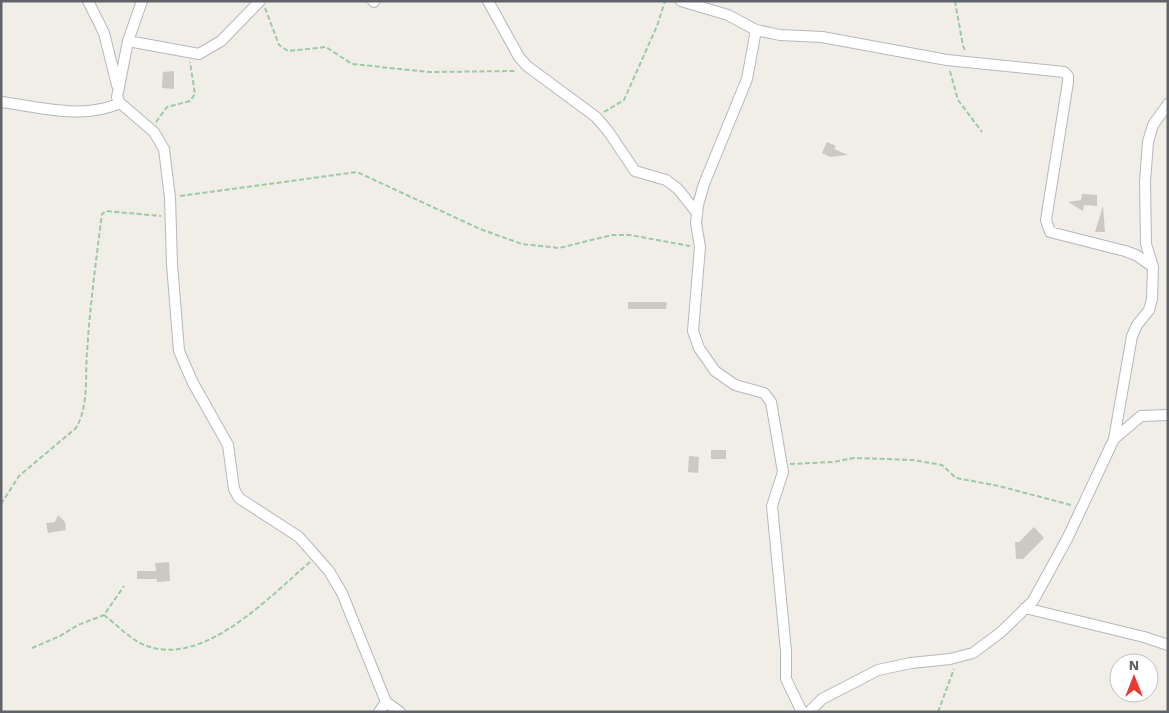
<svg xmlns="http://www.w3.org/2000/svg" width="1169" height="713" font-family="'Work Sans',sans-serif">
<rect width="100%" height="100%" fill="#f1eee7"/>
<!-- building -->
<path fill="#ccc9c4" d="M174,71V89L162,88L163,72Z
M827,142L836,146L834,149L848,155L830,157L822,153Z
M1082,194L1097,195V206L1084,205L1083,211L1068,202L1081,200Z
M1103,206L1105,232H1095Z
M628,302H667L666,309H628Z
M711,450H726V459H711Z
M689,456L699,457L698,473L688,472Z
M58,515L65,522L66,530L48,533L46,523L55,522Z
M1034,527L1044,538L1023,559H1016L1015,542H1019Z
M169,562L170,581L157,582V579H137V571H156L155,563Z"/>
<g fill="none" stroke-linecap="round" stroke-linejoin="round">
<defs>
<path id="street" d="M88,1L104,33L117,85
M142,1L128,41L117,97L120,103L154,132L164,149L170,198L172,264L179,351L193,383L228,445L234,489L239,498L299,537L329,571L342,593L386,702L400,712
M373,1L374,2
M488,1L519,57L527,66L596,117L608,131L635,171L666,180L678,189L697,213
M681,1L728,15L756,30L780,35L822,37L947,60L1064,72L1068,76V82L1046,220L1050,232L1125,251L1136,255L1153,267
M756,30L747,79L704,184L698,205L696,223L700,247L693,331L699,348L715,371L735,385L764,393L771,402L783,472L772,506L786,651V679L802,712
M128,41L199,54L221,41L260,1
M1,102C39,107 84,120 120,103
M1114,439L1141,416L1168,415
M1025,608L1144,637L1168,645
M379,712L386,702
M809,712L822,699L878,670L911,663L950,659L973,653L1001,632L1033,601L1068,537L1114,439L1132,336L1137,325L1149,310L1152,299L1153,267L1146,244L1145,182L1148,142L1153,125L1168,104"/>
</defs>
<!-- street casing -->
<use href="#street" stroke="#b5b8bc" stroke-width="12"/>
<!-- path -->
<path stroke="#9dc9a8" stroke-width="2" stroke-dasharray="5 2.5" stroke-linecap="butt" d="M955,1L963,46L966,52
M265,8L279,45L288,51L326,47L352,64L429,72L517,71
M950,71L958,100L982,132
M604,112L624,100L657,26L665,1
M156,122L167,107L190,101L195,94L190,62
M180,196L357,172L480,229L522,244L559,248L612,235H630L690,246
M790,464L833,462L854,458L913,460L942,465L956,478L999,486L1071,505
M1,504L19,476L76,428C89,406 85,376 87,352C90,306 96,260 102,214L106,211L161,216
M1,533V545
M104,615C117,625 132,641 147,646C205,667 271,595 310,562
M32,648L60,636L78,625L104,615L124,586
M938,712L954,669"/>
<!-- street -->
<use href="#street" stroke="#fff" stroke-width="10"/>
</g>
<!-- border -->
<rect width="1169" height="713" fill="none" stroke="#5f6368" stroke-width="5"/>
<!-- north arrow -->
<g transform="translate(1134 678)"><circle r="24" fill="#ffffff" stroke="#bfc1c3"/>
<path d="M0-4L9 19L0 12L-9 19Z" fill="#eb3833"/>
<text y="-8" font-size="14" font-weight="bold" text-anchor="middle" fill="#5f6368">N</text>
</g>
</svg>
